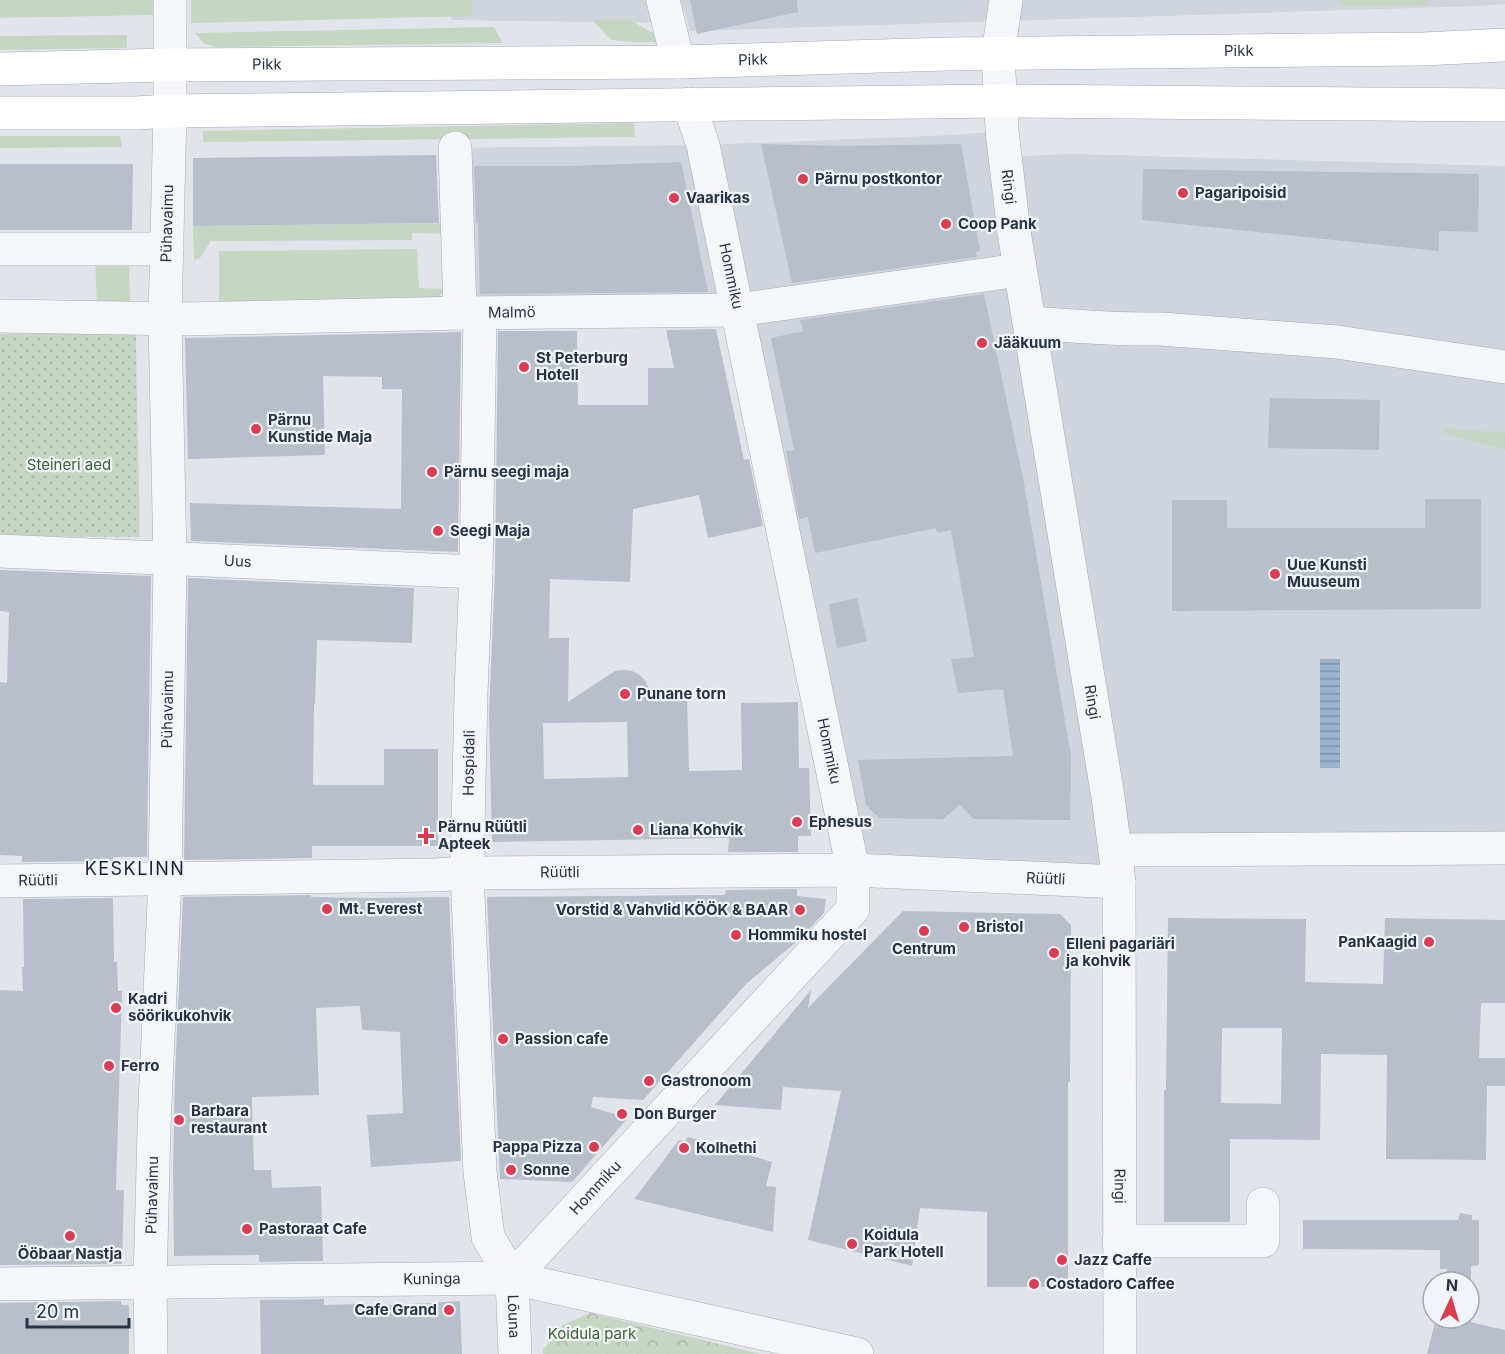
<svg xmlns="http://www.w3.org/2000/svg" width="1505" height="1354" font-family="Inter,sans-serif">
<defs>
<pattern id="park-crowns" width="20" height="18" patternUnits="userSpaceOnUse" patternTransform="scale(1.5)"><rect width="20" height="18" fill="#c6d6c2"/><path d="M2 6a3 3 0 1 1 6 0M12 15a3 3 0 1 1 6 0" fill="none" stroke="#aab8a8"/></pattern>
<pattern id="garden-dots" width="8" height="8" patternUnits="userSpaceOnUse" patternTransform="scale(1.5)"><rect width="8" height="8" fill="#c6d6c2"/><path d="M2 2h.1M6 6h.1" fill="none" stroke="#aab8a8" stroke-width="1.8" stroke-linecap="round"/></pattern>
<pattern id="water-rules" width="6" height="5" patternUnits="userSpaceOnUse" patternTransform="scale(1.5)"><rect width="6" height="5" fill="#99b2ce"/><path d="M0 2.5h6" fill="none" stroke="#7d91a9"/></pattern>
</defs>
<rect width="100%" height="100%" fill="#e1e5eb"/>
<!-- built -->
<path fill="#cfd4dd" d="M445,0H663L668,23L452,20Z
M681,0H1505V4L1478,6L690,31Z
M1002,131L1005,157L1071,154L1505,166V848L1116,850L1119,882L853,870L738,310L464,313L459,148L703,145L953,135Z"/>
<!-- grass -->
<path fill="#c6d6c2" d="M0,0H154V15L0,18Z
M191,0H472V16L191,23Z
M1338,0H1428L1427,5L1340,6Z
M628,19L655,34L657,42H634L611,40L592,20Z
M494,27L503,43L216,47L203,43L195,33Z
M127,35V48L0,50V36Z
M634,123L635,137L203,142V131Z
M0,136H120L122,147L0,148Z
M450,223V234L412,233V240L211,241L200,258L194,260L193,226Z
M417,249L419,288L445,289L435,302L219,301V251Z
M95,260H129L130,303H97Z
M1443,428L1505,433V450L1444,433Z"/>
<!-- park -->
<path fill="url(#park-crowns)" d="M590,1313L761,1354H543V1350L563,1325Z"/>
<!-- garden -->
<path fill="url(#garden-dots)" d="M0,334H136C136,402 140,470 139,537L0,536Z"/>
<!-- water -->
<path fill="url(#water-rules)" d="M1320,659H1340V768H1320Z"/>
<!-- building -->
<path fill="#b8beca" fill-rule="evenodd" d="M690,0H797L798,12L697,34Z
M761,144L838,146L961,144L980,251L976,252L977,257L792,283Z
M436,155L439,223L193,226V158Z
M681,162L708,292L480,294L478,223H476L474,166H571Z
M0,164H133L132,230H0Z
M1143,169L1479,174L1478,232L1439,231V251L1142,220Z
M984,294L1023,478L1071,756L1070,820L973,819L960,805L943,819L879,818L866,805L858,760L1013,756L1003,689L958,693L951,659L974,657L951,530L937,533L936,528L815,553L808,517L799,519L786,451L794,450L771,338L803,331L800,320Z
M716,329L744,460L749,459L763,526L708,538L699,495L633,509L630,582L550,579L549,638H569L568,702L615,671L624,670L632,671L640,675L646,682L652,696L687,695L689,771L742,770L741,703L798,702L799,768H809L811,836H798V852H728L729,838L492,842L489,714L495,572L498,331H577L578,405H648V368H674L666,330ZM627,722L628,777L544,779L543,723Z
M461,332L458,552L191,541L190,503L401,509L402,389H382V377L323,376L325,455L188,459L185,338Z
M1270,398L1380,400L1379,450L1268,448Z
M1425,499H1481V609L1172,611V500H1227V528H1425Z
M0,570L151,576L147,857H113V861L22,862V856L0,855V682L7,683L9,612L0,611Z
M188,578L414,588L412,643L317,640L315,704H314L313,785H384V749H438V846H312V858L184,860Z
M857,598L867,641L837,648L829,604Z
M797,889V896L826,899L824,913L801,938L746,984L643,1100L593,1097L591,1107L628,1118L572,1182L500,1179L487,897L725,895L726,890Z
M311,895V897L372,898L449,897L461,1161L371,1167L367,1115L403,1113L400,1032L362,1030L360,1006L316,1008L319,1095L252,1097L254,1170H271L272,1188L321,1186L323,1261L259,1262V1255L174,1256L173,1173L175,1075L183,897Z
M113,898L114,962H117L118,991H122L116,1190H124L122,1264L0,1265V990L23,991L22,967H24L23,899Z
M903,911L1060,914L1071,925L1070,1082H1068V1287H987V1212L920,1208L912,1266L808,1240L841,1091L783,1087L781,1110L715,1105L811,990L808,1008Z
M1168,918L1306,919L1305,982L1383,984L1385,918L1505,920V1003H1481L1479,1058H1505V1086H1487L1486,1160L1386,1159L1387,1055L1321,1054L1320,1140L1230,1139V1222H1164V1090H1166ZM1222,1028H1282L1281,1104L1221,1103Z
M688,1137L772,1162L766,1186L776,1187L773,1232L634,1199L679,1140L685,1141Z
M1460,1213L1472,1215V1220H1479V1265L1471,1266V1299L1469,1305V1282H1444L1447,1269H1440V1250L1303,1249V1220H1458Z
M324,1299V1305L358,1304V1307L460,1301L462,1354H261L260,1300Z
M121,1301V1305H129V1354H0V1303Z
M1436,1318H1466L1465,1321L1505,1330V1354H1427Z"/>
<g fill="none" stroke-linecap="round" stroke-linejoin="round">
<defs>
<g id="minor">
<path d="M663,0L678,62"/>
<path id="s1" d="M1006,0L998,54L1002,131L1014,232L1108,797L1119,882L1120,1354"/>
<path d="M455,148L460,313"/>
<path d="M0,249H167"/>
<path id="s2" d="M480,313L476,572L471,693L467,873L480,1172L488,1237L512,1278L515,1354"/>
<path id="s3" d="M0,316L181,319L464,313L738,310L1019,270"/>
<path d="M1030,323C1073,326 1117,330 1161,329L1337,342L1505,367"/>
<path id="s4" d="M0,551L476,572"/>
<path d="M1116,850L1505,848"/>
<path id="s5" d="M0,881L435,875L467,873L853,870L1119,882"/>
<path d="M1119,1241H1263V1204"/>
<path id="s6" d="M512,1278L853,909V870L703,145L689,104"/>
<path id="s7" d="M0,1284L512,1278L857,1354"/>
<path id="s8" d="M151,1354L150,1283L154,1128L165,879L170,560L165,319L170,111V0"/>
</g>
<g id="major">
<path id="s9" d="M0,69L170,65L678,62L948,54L1423,49L1505,45"/>
<path d="M0,113H136L170,111L1001,101L1505,105"/>
</g>
</defs>
<!-- minor casing -->
<use href="#minor" stroke="#a6acb6" stroke-width="34"/>
<!-- major casing -->
<use href="#major" stroke="#9fa9b8" stroke-width="34"/>
<!-- minor -->
<use href="#minor" stroke="#f5f6f9" stroke-width="33"/>
<!-- major -->
<use href="#major" stroke="#fff" stroke-width="33"/>
</g>
<!-- markers -->
<g fill="#db3c50" stroke="#f1f4f8" stroke-width="2">
<circle cx="803" cy="179" r="6"/>
<circle cx="1183" cy="193" r="6"/>
<circle cx="674" cy="198" r="6"/>
<circle cx="946" cy="224" r="6"/>
<circle cx="982" cy="343" r="6"/>
<circle cx="524" cy="367" r="6"/>
<circle cx="256" cy="429" r="6"/>
<circle cx="432" cy="472" r="6"/>
<circle cx="438" cy="531" r="6"/>
<circle cx="1275" cy="574" r="6"/>
<circle cx="625" cy="694" r="6"/>
<circle cx="797" cy="822" r="6"/>
<circle cx="638" cy="830" r="6"/>
<path d="M423 827h6v6h6v6h-6v6h-6v-6h-6v-6h6z"/>
<circle cx="327" cy="909" r="6"/>
<circle cx="800" cy="910" r="6"/>
<circle cx="964" cy="927" r="6"/>
<circle cx="924" cy="931" r="6"/>
<circle cx="736" cy="935" r="6"/>
<circle cx="1429" cy="942" r="6"/>
<circle cx="1054" cy="953" r="6"/>
<circle cx="116" cy="1008" r="6"/>
<circle cx="503" cy="1039" r="6"/>
<circle cx="109" cy="1066" r="6"/>
<circle cx="649" cy="1081" r="6"/>
<circle cx="622" cy="1114" r="6"/>
<circle cx="179" cy="1120" r="6"/>
<circle cx="594" cy="1147" r="6"/>
<circle cx="684" cy="1148" r="6"/>
<circle cx="511" cy="1170" r="6"/>
<circle cx="247" cy="1229" r="6"/>
<circle cx="70" cy="1236" r="6"/>
<circle cx="852" cy="1244" r="6"/>
<circle cx="1062" cy="1260" r="6"/>
<circle cx="1034" cy="1284" r="6"/>
<circle cx="449" cy="1310" r="6"/>
</g>
<g text-anchor="middle" stroke-width="4.5" stroke-linejoin="round" paint-order="stroke">
<!-- street labels -->
<g font-size="15" fill="#283245" stroke="#f1f4f8">
<text dy="5" stroke="none"><textPath href="#s9" startOffset="1239">Pikk</textPath></text>
<text dy="5" stroke="none"><textPath href="#s9" startOffset="753">Pikk</textPath></text>
<text dy="5" stroke="none"><textPath href="#s9" startOffset="267">Pikk</textPath></text>
<text dy="5" stroke="none"><textPath href="#s1" startOffset="188">Ringi</textPath></text>
<text dy="5" stroke="none"><textPath href="#s8" startOffset="1131">Pühavaimu</textPath></text>
<text transform="translate(731 276) rotate(78)" y="5">Hommiku</text>
<text dy="5" stroke="none"><textPath href="#s3" startOffset="512">Malmö</textPath></text>
<text dy="5" stroke="none"><textPath href="#s4" startOffset="238">Uus</textPath></text>
<text dy="5" stroke="none"><textPath href="#s1" startOffset="710">Ringi</textPath></text>
<text dy="5" stroke="none"><textPath href="#s8" startOffset="645">Pühavaimu</textPath></text>
<text transform="translate(829 751) rotate(78)" y="5">Hommiku</text>
<text transform="translate(469 763) rotate(-89)" y="5">Hospidali</text>
<text dy="5" stroke="none"><textPath href="#s5" startOffset="560">Rüütli</textPath></text>
<text dy="5" stroke="none"><textPath href="#s5" startOffset="1046">Rüütli</textPath></text>
<text dy="5" stroke="none"><textPath href="#s5" startOffset="38">Rüütli</textPath></text>
<text dy="5" stroke="none"><textPath href="#s1" startOffset="1196">Ringi</textPath></text>
<text dy="5" stroke="none"><textPath href="#s6" startOffset="123">Hommiku</textPath></text>
<text dy="5" stroke="none"><textPath href="#s8" startOffset="159">Pühavaimu</textPath></text>
<text dy="5" stroke="none"><textPath href="#s7" startOffset="432">Kuninga</textPath></text>
<text dy="5" stroke="none"><textPath href="#s2" startOffset="1011">Lõuna</textPath></text>
</g>
<!-- poi labels -->
<g font-size="15" font-weight="bold" fill="#283245" stroke="#f1f4f8" text-anchor="start">
<text x="815" y="184">Pärnu postkontor</text>
<text x="1195" y="198">Pagaripoisid</text>
<text x="686" y="203">Vaarikas</text>
<text x="958" y="229">Coop Pank</text>
<text x="994" y="348">Jääkuum</text>
<text x="536" y="363">St Peterburg<tspan x="536" dy="17">Hotell</tspan></text>
<text x="268" y="425">Pärnu<tspan x="268" dy="17">Kunstide Maja</tspan></text>
<text x="444" y="477">Pärnu seegi maja</text>
<text x="450" y="536">Seegi Maja</text>
<text x="1287" y="570">Uue Kunsti<tspan x="1287" dy="17">Muuseum</tspan></text>
<text x="637" y="699">Punane torn</text>
<text x="809" y="827">Ephesus</text>
<text x="438" y="832">Pärnu Rüütli<tspan x="438" dy="17">Apteek</tspan></text>
<text x="650" y="835">Liana Kohvik</text>
<text x="339" y="914">Mt. Everest</text>
<text x="788" y="915" text-anchor="end">Vorstid &amp; Vahvlid KÖÖK &amp; BAAR</text>
<text x="976" y="932">Bristol</text>
<text x="748" y="940">Hommiku hostel</text>
<text x="1417" y="947" text-anchor="end">PanKaagid</text>
<text x="1066" y="949">Elleni pagariäri<tspan x="1066" dy="17">ja kohvik</tspan></text>
<text x="924" y="954" text-anchor="middle">Centrum</text>
<text x="128" y="1004">Kadri<tspan x="128" dy="17">söörikukohvik</tspan></text>
<text x="515" y="1044">Passion cafe</text>
<text x="121" y="1071">Ferro</text>
<text x="661" y="1086">Gastronoom</text>
<text x="191" y="1116">Barbara<tspan x="191" dy="17">restaurant</tspan></text>
<text x="634" y="1119">Don Burger</text>
<text x="582" y="1152" text-anchor="end">Pappa Pizza</text>
<text x="696" y="1153">Kolhethi</text>
<text x="523" y="1175">Sonne</text>
<text x="259" y="1234">Pastoraat Cafe</text>
<text x="864" y="1240">Koidula<tspan x="864" dy="17">Park Hotell</tspan></text>
<text x="70" y="1259" text-anchor="middle">Ööbaar Nastja</text>
<text x="1074" y="1265">Jazz Caffe</text>
<text x="1046" y="1289">Costadoro Caffee</text>
<text x="437" y="1315" text-anchor="end">Cafe Grand</text>
</g>
<!-- park labels -->
<g font-size="15" fill="#3b6234" stroke="#f1f4f8">
<text x="69" y="470">Steineri aed</text>
<text x="592" y="1339">Koidula park</text>
</g>
<!-- quarter labels -->
<g font-size="18" letter-spacing="1.5" fill="#1a2336" stroke="#f1f4f8">
<text x="135" y="875">KESKLINN</text>
</g>
</g>
<!-- north arrow -->
<g transform="translate(1451 1300) rotate(4)"><circle r="28" fill="#f1f4f8" stroke="#a1a6b0" stroke-width="1.5"/>
<path d="M0-4.5L10 22L0 15L-10 22Z" fill="#db3c50"/>
<text y="-9" font-size="16" font-weight="bold" text-anchor="middle" fill="#283245">N</text>
</g>
<!-- scale -->
<path d="M27 1318v9h102v-9" fill="none" stroke="#283245" stroke-width="3"/>
<text x="36" y="1318" font-size="18" fill="#283245" stroke="#f1f4f8" stroke-width="4.5" paint-order="stroke">20 m</text>
</svg>
